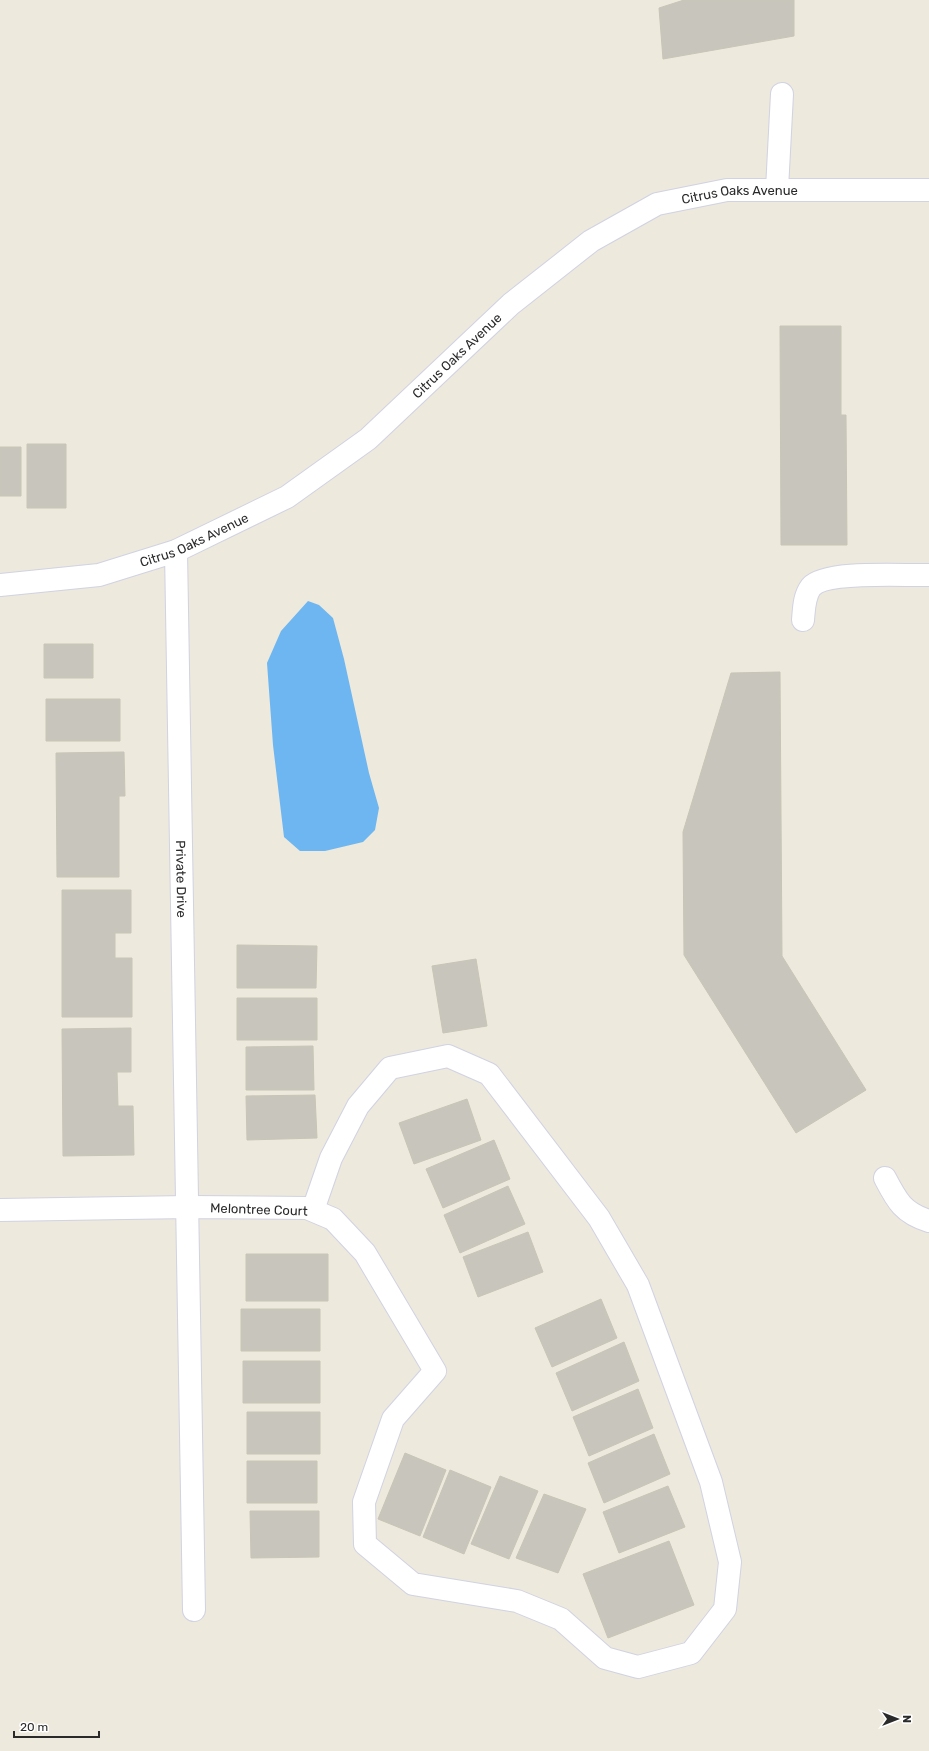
<svg xmlns="http://www.w3.org/2000/svg" width="929" height="1751" font-family="Rubik,sans-serif">
<rect width="100%" height="100%" fill="#ede9dc"/>
<!-- water -->
<path fill="#6db6f1" d="M308,601L319,605L333,618L344,659L369,773L379,808L375,830L363,842L325,851H300L284,837L273,745L267,663L281,631Z"/>
<!-- building -->
<path fill="#c8c5bc" stroke="#c8c5b6" d="M684,0H794V36L663,59L659,8Z
M780,326H841V415H846L847,545H781Z
M27,444H66V508H27Z
M0,447H21V496H0Z
M44,644H93V678H44Z
M780,672L782,956L866,1090L796,1133L684,955L683,832L731,673Z
M46,699H120V741H46Z
M124,752L125,796H119V877H57L56,753Z
M62,890H131V933H115V958H132V1017H62Z
M237,945L317,946L316,988H237Z
M476,959L487,1026L443,1033L432,966Z
M237,998H317V1040H237Z
M131,1028V1072H117L118,1106H133L134,1155L63,1156L62,1029Z
M313,1046L314,1090H246V1047Z
M315,1095L317,1138L247,1140L246,1096Z
M467,1099L481,1140L414,1164L399,1123Z
M494,1140L510,1179L443,1208L426,1169Z
M508,1186L525,1224L460,1253L444,1215Z
M528,1232L543,1272L478,1297L463,1257Z
M246,1254H328V1301H246Z
M601,1299L617,1338L552,1367L535,1328Z
M241,1309H320V1351H241Z
M624,1342L639,1381L572,1411L556,1373Z
M243,1361H320V1403H243Z
M638,1389L653,1428L589,1456L573,1417Z
M247,1412H320V1454H247Z
M654,1434L670,1474L604,1503L588,1463Z
M405,1453L446,1470L420,1536L378,1519Z
M247,1461H317V1503H247Z
M450,1470L491,1487L464,1554L423,1537Z
M500,1476L538,1491L509,1559L471,1544Z
M668,1486L685,1527L619,1553L603,1512Z
M544,1494L586,1509L558,1573L516,1558Z
M250,1511H319V1557L251,1558Z
M669,1541L694,1605L608,1638L583,1574Z"/>
<g fill="none" stroke-linecap="round" stroke-linejoin="round">
<defs>
<g id="minor">
<path d="M777,189L782,94"/>
<path id="s1" d="M176,551L194,1610"/>
<path id="s2" d="M0,585L99,575L176,551L287,497L368,439L511,304L591,241L657,204L727,190H929"/>
<path d="M803,620C804,609 804,596 811,587C826,570 904,576 929,575"/>
<path d="M885,1178C897,1201 903,1213 929,1221"/>
<path d="M0,1210L188,1207L307,1208L333,1219L365,1253L435,1371L393,1419L364,1502L365,1544L413,1584L517,1601L561,1619L605,1658L638,1667L691,1653L725,1609L730,1562L711,1482L638,1285L599,1218L489,1074L448,1056L390,1068L358,1106L331,1158L313,1210"/>
</g>
</defs>
<!-- minor casing -->
<use href="#minor" stroke="#d1d2e3" stroke-width="24"/>
<!-- minor -->
<use href="#minor" stroke="#fff" stroke-width="22"/>
</g>
<g text-anchor="middle" stroke-width="4" stroke-linejoin="round" paint-order="stroke">
<!-- street labels -->
<g font-size="13" fill="#2a2a2a" stroke="#fff">
<text dy="5" stroke="none"><textPath href="#s2" startOffset="861">Citrus Oaks Avenue</textPath></text>
<text dy="5" stroke="none"><textPath href="#s2" startOffset="525">Citrus Oaks Avenue</textPath></text>
<text dy="5" stroke="none"><textPath href="#s2" startOffset="201">Citrus Oaks Avenue</textPath></text>
<text dy="5" stroke="none"><textPath href="#s1" startOffset="328">Private Drive</textPath></text>
<text transform="translate(259 1209) rotate(2)" y="5">Melontree Court</text>
</g>
</g>
<!-- north arrow -->
<g transform="translate(897 1719) rotate(90)" stroke="#ffffff" stroke-width="3" paint-order="stroke">
<path d="M0-3L7 15L0 10L-7 15Z" fill="#2a2a2a"/>
<text y="-6" font-size="11" font-weight="bold" text-anchor="middle" fill="#2a2a2a">N</text>
</g>
<!-- scale -->
<path d="M14 1731v6h85v-6" fill="none" stroke="#2a2a2a" stroke-width="2"/>
<text x="20" y="1731" font-size="12" fill="#2a2a2a" stroke="#ffffff" stroke-width="3" paint-order="stroke">20 m</text>
</svg>
